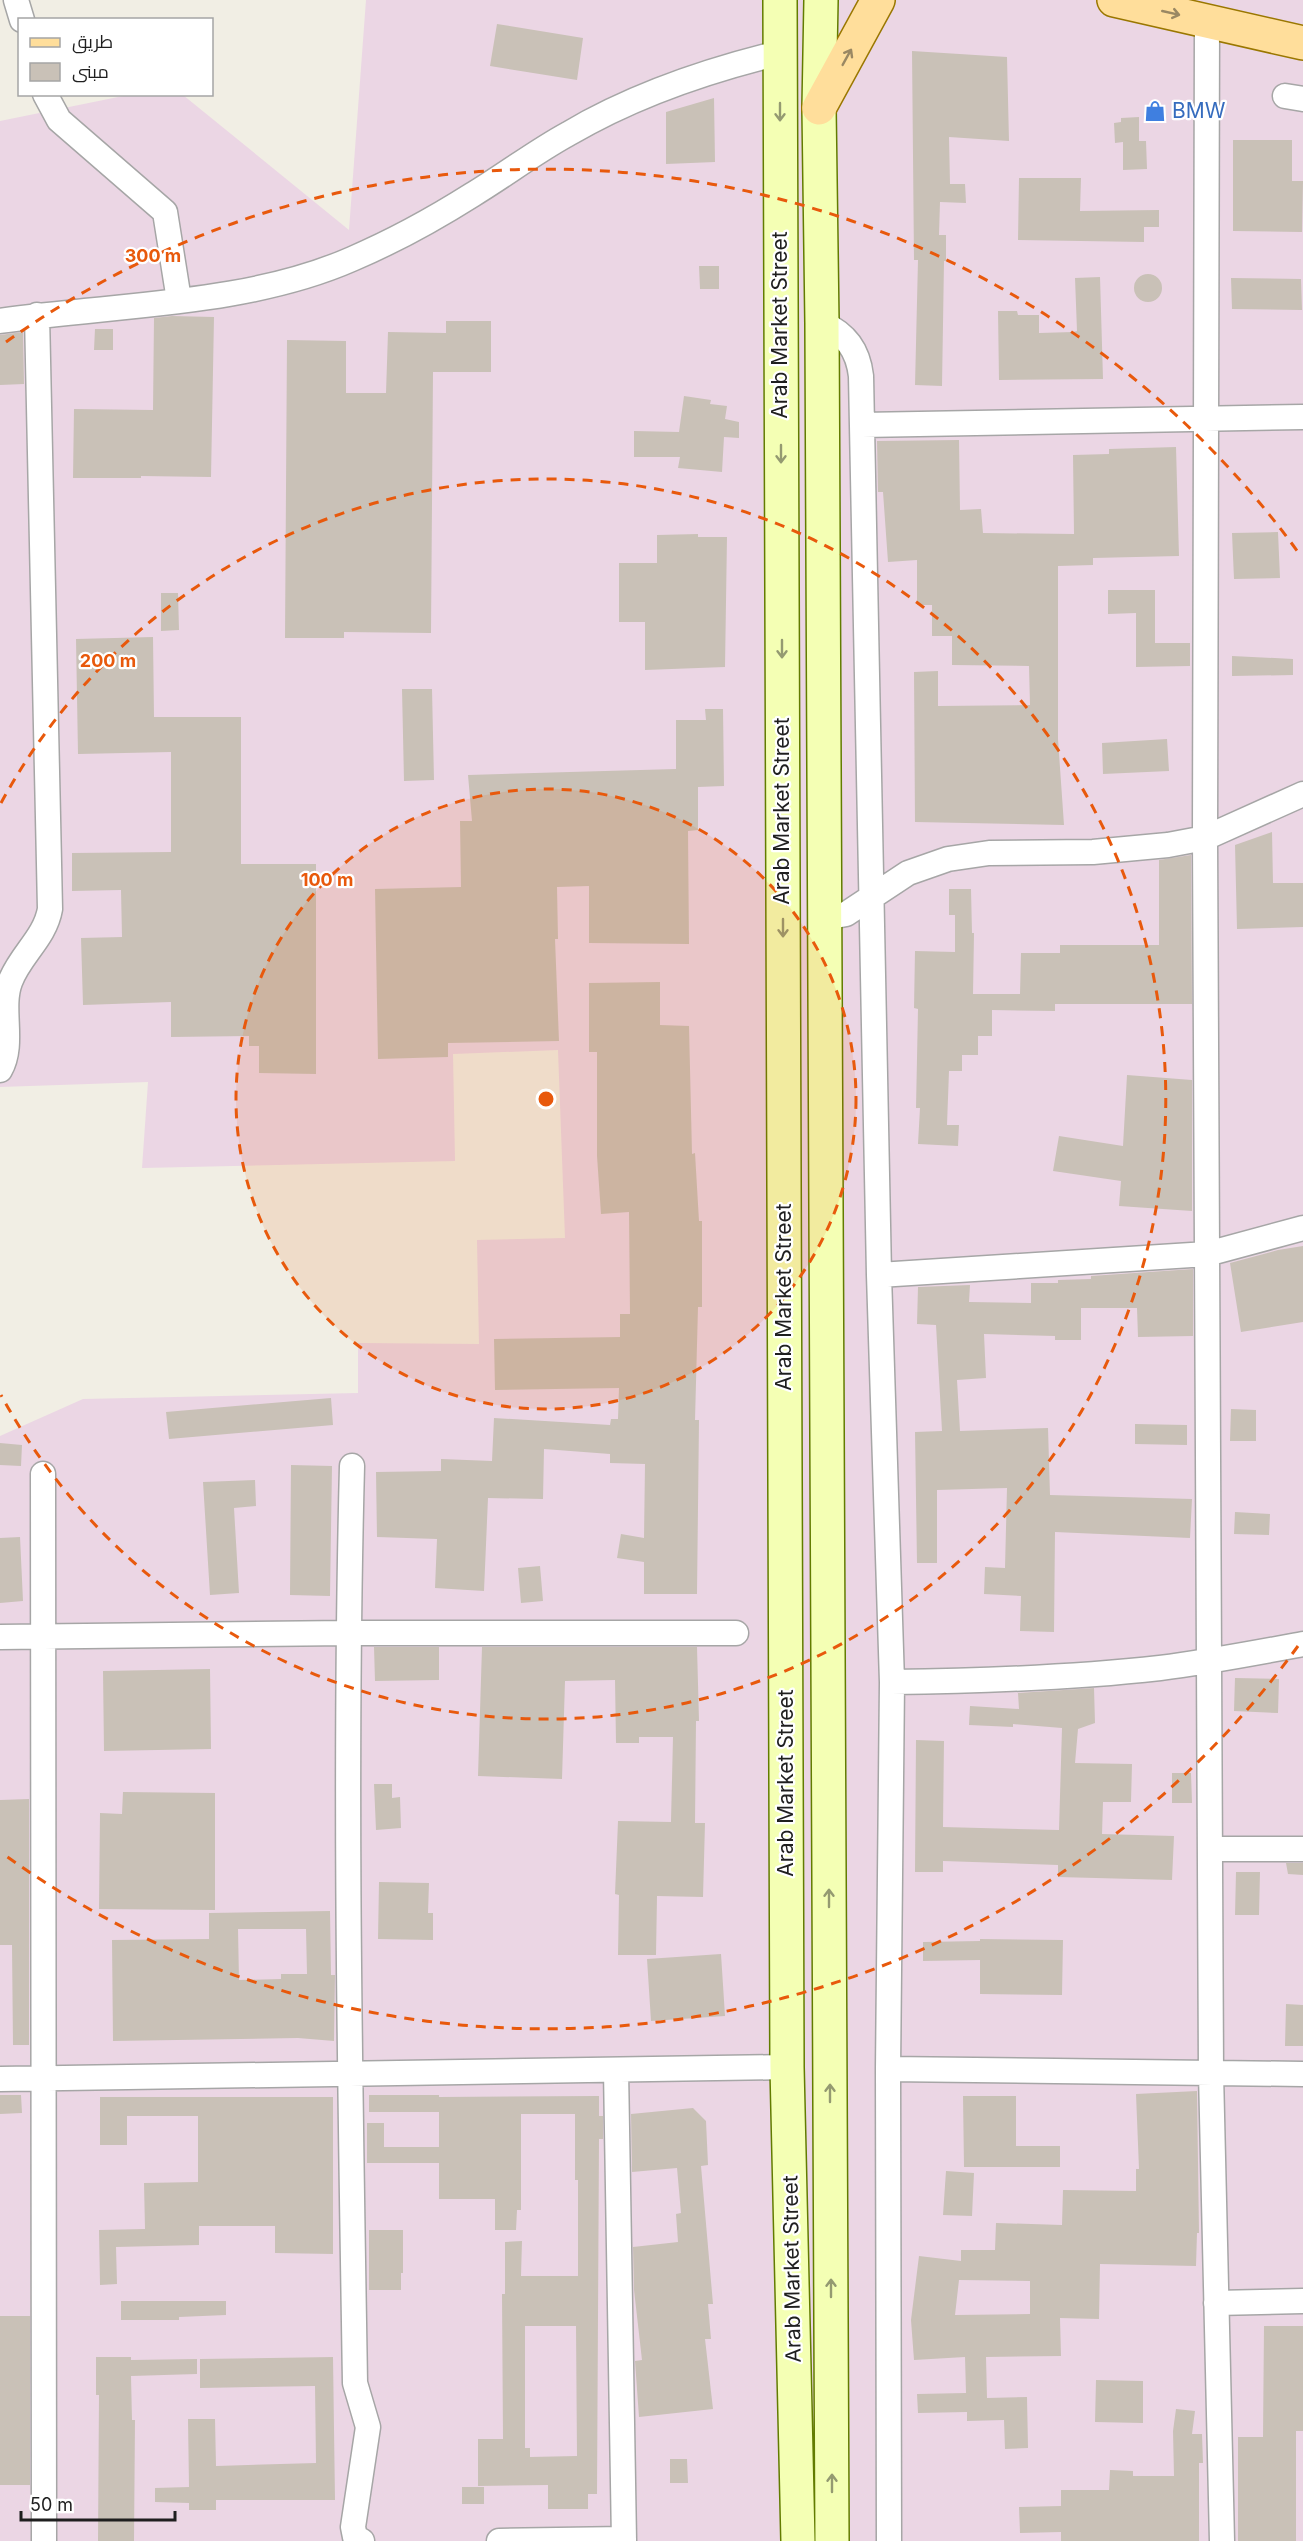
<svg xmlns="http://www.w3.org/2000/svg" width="1303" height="2541" font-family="Inter,Cairo,sans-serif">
<rect width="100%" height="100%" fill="#f1eee4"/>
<!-- industrial -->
<path fill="#ebd6e4" d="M366,0H1303V2541H0V1436L83,1399L358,1393V1343L479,1344L477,1240L565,1238L558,1050L453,1054L455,1161L142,1168L148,1082L0,1087V121L128,95H183L349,230Z"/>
<!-- building -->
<path fill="#c9c1b7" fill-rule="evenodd" d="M497,24L583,38L577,80L490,66Z
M912,51L1007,57L1009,141L949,137L950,184H965L966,203L940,202L939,235H946V261H944L942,386L915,385L918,260H914Z
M714,98L715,162L666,164V112Z
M1139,117V141H1146L1147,169L1123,170V142L1115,143L1114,123L1121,122V118Z
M1233,140H1292V181H1303L1302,232L1233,231Z
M1019,178H1081L1080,211L1159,210V227H1144V242L1018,240Z
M699,266H719V289H700Z
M1134 288a14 14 0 1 1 28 0a14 14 0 1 1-28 0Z
M1100,277L1103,379L999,380L998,311H1017L1018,315H1039V333L1073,332L1077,331L1075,278Z
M1231,278L1301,279L1302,310L1232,309Z
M172,316L214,317L211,477L141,476V478H73L74,409L153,410L154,318Z
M446,321H491V372H433L431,633L344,632V638H285L287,340L346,341V393H386L388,332L446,333Z
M95,329H113V350H94Z
M23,332L24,384L0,385V335Z
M684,396L711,400L710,404L727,406L725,419L739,422V438L724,437L722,472L678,468L680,457H634V431L679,432Z
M959,440L960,510L981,509L983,533L1074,534L1073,455L1109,454V449L1176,447L1179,556L1093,558V565L1058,566V739L1064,825L915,822L914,672L938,671V706L1030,705L1029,666L952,665V636H932V605H917V560L888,562L883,492H878L877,441Z
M1278,532L1280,578L1234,579L1232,533Z
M698,534V537H727L725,667L645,670V622H619V563H657V535Z
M1108,590H1155V643H1190V666L1136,667V613L1108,614Z
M161,593H178L179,630L161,631Z
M153,637L154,717H241V864H316V1074L259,1073V1046H249V1036L171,1037V1002L83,1005L81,938L122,937L121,890L72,891V853L171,852V752L78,754L76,639Z
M1232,656L1293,659V675L1232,676Z
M402,689H432L434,780L404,781Z
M705,709H723L724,786L698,787V830L688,831L689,944L589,943V886L557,887L558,939H555L559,1041L448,1043V1057L378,1059L375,889L461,887L460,821H472L468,775L676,769V720H706Z
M1167,739L1169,771L1103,774L1102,743Z
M1272,832L1273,883H1303V927L1237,929L1235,845Z
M1191,855L1192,1004H1055V1011L992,1010V1036H978V1055H962V1071H949L947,1125H959L958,1146L918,1144L920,1108H916L918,1009L914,1008L915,951L955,952V915H949V889H971L972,933H974L973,994H1020L1021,953H1060V945H1159V860Z
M660,982V1025L689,1026L692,1154L695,1153L699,1221H702V1307H698L695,1420H699L697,1594H644V1562L617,1558L621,1534L644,1538L645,1464L610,1463V1454L544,1449L543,1499L488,1498L484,1591L435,1588L437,1539L377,1537L376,1472L441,1471V1459L492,1461L494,1418L610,1425L611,1419H618L619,1388L495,1390L494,1339L620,1337V1314H630L629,1212L601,1214L597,1156V1052H589V983Z
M1127,1075L1192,1080V1211L1119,1206L1121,1181L1053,1171L1059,1136L1123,1146Z
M1303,1246V1322L1241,1332L1230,1263L1278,1250Z
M1193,1269V1336L1138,1337L1137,1308H1081V1340H1055V1336L984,1334L986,1378L957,1380L960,1431L1048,1428L1050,1495L1192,1499L1190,1538L1055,1532L1054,1632L1020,1631L1021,1596L984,1594L985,1567L1005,1568L1007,1488L937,1490V1563H917L915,1432L942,1431L936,1325L917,1324L918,1287L970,1285L969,1302L1031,1303V1283H1058V1280L1091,1279V1276Z
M331,1398L333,1425L169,1439L166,1412Z
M1231,1409L1256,1410V1441H1230Z
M1135,1424L1187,1425V1445L1135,1444Z
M0,1443L22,1445L21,1466L0,1465Z
M291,1465L332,1466L330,1596L290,1595Z
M255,1480L256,1506L234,1508L239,1593L210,1595L203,1482Z
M1235,1512L1270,1514L1269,1535L1234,1534Z
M20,1537L23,1601L0,1603V1538Z
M540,1566L543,1601L521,1603L518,1568Z
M374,1647H439V1680L375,1681Z
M482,1647H697L699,1721H696L695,1823H705L703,1897L657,1896L656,1955H618L619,1895L615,1894L618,1821L671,1822L673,1737H639V1743H616L615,1680L565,1681L562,1779L478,1776Z
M210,1669L211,1749L104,1751L103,1671Z
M1235,1678L1279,1679L1278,1713L1234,1711Z
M1094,1688L1095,1723L1078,1729L1075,1763L1132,1764L1131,1802H1103L1102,1834L1174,1836L1172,1880L1058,1877V1865L943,1861V1872H915L916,1740L944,1741L943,1827L1059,1830L1062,1728L1013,1724V1727L969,1725L970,1706L1019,1709L1018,1693Z
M1172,1773H1191L1192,1803H1172Z
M374,1784H392V1798L400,1797L401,1828L376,1830Z
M123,1792L215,1793V1910L99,1909L100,1813L122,1814Z
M29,1799V2045H13L12,1945H0V1800Z
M1286,1863H1303V1875L1288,1874Z
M1236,1872H1260L1259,1915H1235Z
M379,1882L429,1883L428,1913H433V1940L378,1939Z
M330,1911L331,1975H335L334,2041L298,2038L113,2041L112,1940L209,1939V1913ZM238,1929H306L307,1974H281V1979L239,1980Z
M980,1939L1063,1940L1062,1995L980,1994V1960L923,1961V1942L980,1941Z
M721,1954L725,2016L651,2021L647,1959Z
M1286,2004L1303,2005V2046H1285Z
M1197,2091L1199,2233H1197L1196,2266L1100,2264L1099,2319L1060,2318L1061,2356L986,2357L987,2398L1027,2397L1028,2448L1005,2449L1004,2420L967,2421V2412L918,2413L917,2394L966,2393L965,2357L914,2360L911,2320L919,2256L961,2261V2250H995L996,2223L1062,2225L1063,2190L1136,2191V2169H1139L1136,2094ZM959,2280L1030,2281V2314L955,2315Z
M0,2095H21L22,2113L0,2114Z
M369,2095H439V2097L599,2096V2116H603V2139H599L597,2494H588V2509H548V2485L478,2486V2439H503L502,2294H505V2242L522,2241L521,2276H578V2180H575V2114H521V2210H517L516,2230H495V2199H439V2163H367V2123H384V2147H439V2112H369ZM525,2326H576L577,2456L530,2457V2448H525Z
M963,2096H1016V2146H1060V2167H964Z
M100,2097H333V2254L275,2253V2226H199V2245L116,2247L117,2284L100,2285L99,2230L145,2229L144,2183L198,2182V2116H127V2145H100Z
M693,2108L706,2121L708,2165L701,2166L713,2304H708L711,2339H705L713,2409L639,2417L635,2361L642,2360L634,2290L633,2247L678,2242L676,2214L681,2213L677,2168L632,2172L631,2114Z
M946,2171L974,2173L972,2216L943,2215Z
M369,2230H403V2273H401V2290H369Z
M121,2301H226V2315L179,2317V2320H121Z
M0,2316H30V2485H0Z
M1264,2326H1303V2431H1296V2541H1238V2437H1263Z
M96,2357H131V2360L197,2359V2374L131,2376L132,2420H135L134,2541H98L99,2395H96Z
M333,2357L335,2500H216V2510H189V2503L155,2502V2488L189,2487L188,2419H215L216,2466L316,2463L315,2386L200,2388V2359Z
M1096,2380L1143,2381V2423L1095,2422Z
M1176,2409L1195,2411L1192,2434H1202L1203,2463H1199V2541H1061V2532L1020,2533L1019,2507L1061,2506V2490H1109L1110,2470L1133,2471V2476H1174L1173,2431Z
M670,2459H687L688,2483H670Z
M462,2487H484V2504H462Z"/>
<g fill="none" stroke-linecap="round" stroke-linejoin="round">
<defs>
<path id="street" d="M16,0L22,20
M1207,21L1205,838L1211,2073L1222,2541
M45,94L59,120L165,212L179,300
M1285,96L1303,99
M0,321C114,304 245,306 352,259C394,241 434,219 472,195C505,175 535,152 568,134C634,95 705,71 779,53
M822,323C846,334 858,350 861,376L879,1275L892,1682L888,2069L889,2541
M862,425L1303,417
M825,918L846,914L908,873L948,859L989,853L1093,852L1168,845L1205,838L1303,794
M0,1070C15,1044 0,1009 10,982C20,955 45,938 50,909L37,315
M879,1275L1207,1254L1303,1228
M352,1466C344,1771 350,2077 355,2383L368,2427L353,2527L355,2537L362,2541
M43,1474L44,2541
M0,1637L348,1633H736
M892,1682C981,1681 1071,1678 1160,1668C1208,1662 1255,1653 1303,1644
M1212,1849H1303
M888,2069L1303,2074
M616,2070L624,2541
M0,2079L787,2067
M1216,2303L1303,2301
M499,2541L624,2539"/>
<path id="secondary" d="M780,0L787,2067L798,2541
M821,0L819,108L822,323L832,2541"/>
<path id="primary" d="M1114,0L1303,43
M819,108L878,0"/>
</defs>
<!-- street casing -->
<use href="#street" stroke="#a6a6a6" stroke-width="27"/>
<!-- secondary casing -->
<use href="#secondary" stroke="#627c00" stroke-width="36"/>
<!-- primary casing -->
<use href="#primary" stroke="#9a7700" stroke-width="36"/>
<!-- street -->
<use href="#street" stroke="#fff" stroke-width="24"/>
<!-- secondary -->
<use href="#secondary" stroke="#f4ffb4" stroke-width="33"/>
<!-- primary -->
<use href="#primary" stroke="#ffde9b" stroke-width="33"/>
</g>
<!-- one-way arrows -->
<defs><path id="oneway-shaft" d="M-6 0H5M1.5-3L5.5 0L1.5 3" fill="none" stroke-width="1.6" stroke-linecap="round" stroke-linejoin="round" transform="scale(1.5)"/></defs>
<g stroke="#9a8863">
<use href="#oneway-shaft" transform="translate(1171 13) rotate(13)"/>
<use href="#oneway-shaft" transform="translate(847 57) rotate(-61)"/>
</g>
<g stroke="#949a71">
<use href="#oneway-shaft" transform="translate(780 112) rotate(90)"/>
<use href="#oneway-shaft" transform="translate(781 454) rotate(90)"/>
<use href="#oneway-shaft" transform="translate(782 649) rotate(90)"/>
<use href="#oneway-shaft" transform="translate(783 928) rotate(90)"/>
<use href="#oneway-shaft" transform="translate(829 1898) rotate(-90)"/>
<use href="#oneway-shaft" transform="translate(830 2093) rotate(-90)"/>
<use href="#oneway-shaft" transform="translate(831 2288) rotate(-90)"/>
<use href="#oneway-shaft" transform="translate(832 2483) rotate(-90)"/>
</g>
<!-- distance rings -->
<circle cx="546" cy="1099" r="310" fill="#e8590c" fill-opacity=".12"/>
<g fill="none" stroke="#e8590c" stroke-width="3" stroke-dasharray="10 8">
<circle cx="546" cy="1099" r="310"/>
<path d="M1 803A620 620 0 1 1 1 1395"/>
<path d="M1298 1646A930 930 0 0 1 6 1856M6 342A930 930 0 0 1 1298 552"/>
</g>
<!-- icons -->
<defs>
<symbol id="shop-bare" viewBox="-9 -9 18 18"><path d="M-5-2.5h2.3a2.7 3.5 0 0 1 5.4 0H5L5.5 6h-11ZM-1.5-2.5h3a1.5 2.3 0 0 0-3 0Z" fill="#3f7fe0" stroke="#fff" stroke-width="2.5" paint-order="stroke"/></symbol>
</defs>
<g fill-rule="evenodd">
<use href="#shop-bare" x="1140" y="96" width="30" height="30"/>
</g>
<g text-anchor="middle" stroke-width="4.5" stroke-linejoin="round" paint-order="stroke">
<!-- shop labels -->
<g font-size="21" fill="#366cbe" stroke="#fff" text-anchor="start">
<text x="1172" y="118">BMW</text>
</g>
<!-- street labels -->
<g font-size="21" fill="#1f1f1f" stroke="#fff">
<text transform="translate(780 325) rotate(-90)" y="7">Arab Market Street</text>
<text transform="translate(782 811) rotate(-90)" y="7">Arab Market Street</text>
<text transform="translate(784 1297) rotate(-90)" y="7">Arab Market Street</text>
<text transform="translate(786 1783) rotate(-90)" y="7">Arab Market Street</text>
<text transform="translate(792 2269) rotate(-91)" y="7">Arab Market Street</text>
</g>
</g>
<circle cx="546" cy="1099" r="9" fill="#e8590c" stroke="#fff" stroke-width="3"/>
<g font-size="18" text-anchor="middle" font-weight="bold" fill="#e8590c" stroke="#fff" stroke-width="4.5" stroke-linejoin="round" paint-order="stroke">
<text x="153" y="262">300 m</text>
<text x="108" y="667">200 m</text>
<text x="327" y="886">100 m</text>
</g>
<!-- legend -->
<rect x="18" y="18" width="195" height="78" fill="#ffffff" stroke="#a5a5a5" stroke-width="1.5"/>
<rect x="30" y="38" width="30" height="9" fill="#ffde9b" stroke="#a5a5a5" stroke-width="1.5"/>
<text x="72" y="48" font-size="18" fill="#1f1f1f">طريق</text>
<rect x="30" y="63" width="30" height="18" fill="#c9c1b7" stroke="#a5a5a5" stroke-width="1.5"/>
<text x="72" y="78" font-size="18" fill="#1f1f1f">مبنى</text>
<!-- scale -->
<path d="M21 2511v9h154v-9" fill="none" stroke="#1f1f1f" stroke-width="3"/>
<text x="30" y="2511" font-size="18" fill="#1f1f1f" stroke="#ffffff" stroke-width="4.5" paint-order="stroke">50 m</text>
</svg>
